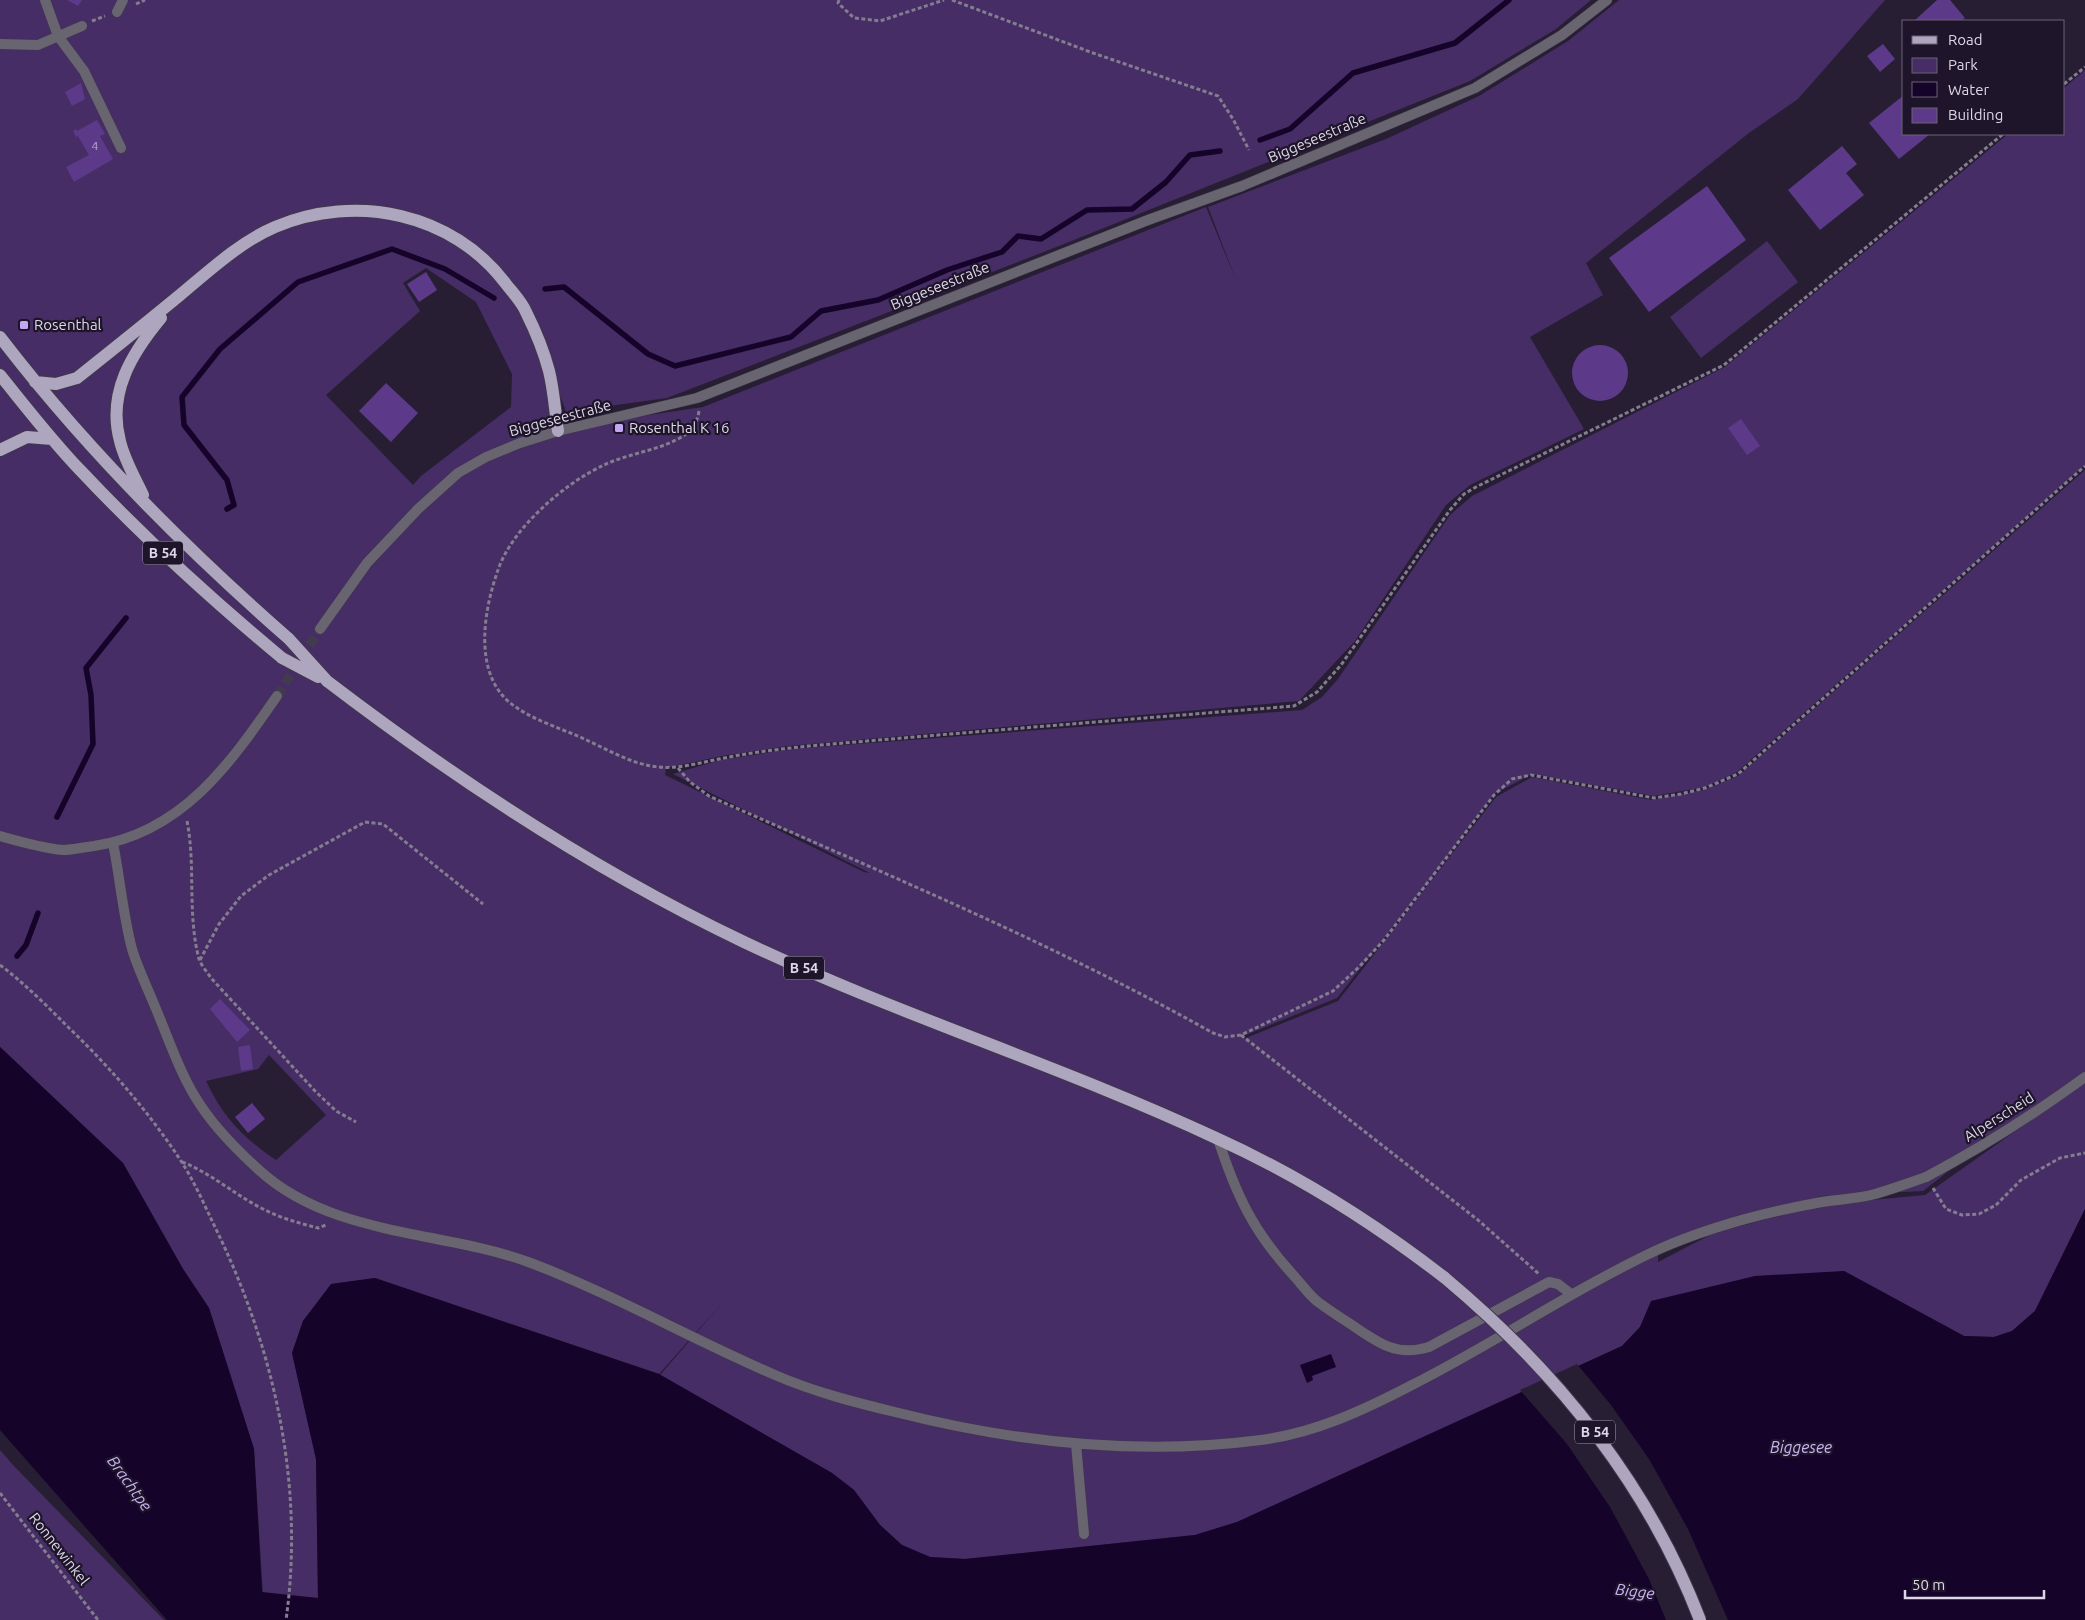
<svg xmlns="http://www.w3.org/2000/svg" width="2085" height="1620" font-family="Ubuntu,sans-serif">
<rect width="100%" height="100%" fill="#271e34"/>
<!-- green -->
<path fill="#462d65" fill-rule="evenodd" d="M0,0H1591L1556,29L1470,81L1059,246L667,398L566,412L553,374L562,428L703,407L1206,207L1236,280L1208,207L1386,139L1479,96L1568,41L1619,0H1885L1798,99L1749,133L1586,263L1603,295L1530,337L1584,429L1470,485L1446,505L1355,641L1299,701L789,746L722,756L666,768L665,775L864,872L870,873L673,774L720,760L791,749L1302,710L1322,697L1338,679L1450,515L1472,496L1725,367L2008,134H2064V88L2085,70V465L1737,772L1705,787L1654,796L1532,774L1494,794L1428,883L1337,998L1243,1036L1246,1038L1338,1001L1496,797L1532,777L1652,800L1704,790L1738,776L2085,470V1076L1972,1153L1923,1191L1822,1196L1710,1226L1658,1255V1262L1714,1233L1819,1205L1925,1195L2085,1082V1209L2035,1311L2012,1331L1994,1337L1964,1336L1844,1271L1652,1301L1640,1327L1622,1346L1237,1522L1195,1535L965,1559L930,1557L902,1545L880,1525L854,1490L832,1473L660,1375L724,1301L659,1374L375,1278L332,1284L303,1321L292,1353L316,1459L318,1598L263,1595L254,1449L209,1308L183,1269L123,1163L0,1047ZM426,268L476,302L512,374L511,407L421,476L413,485L326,395L420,311L403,283ZM269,1055L326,1115L276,1160C243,1138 223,1117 206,1081L258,1069Z
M1767,241L1798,282L1701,358L1670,317Z
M0,1450L13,1465L164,1620H0Z"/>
<!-- water -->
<path fill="#16032a" d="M0,1047L123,1163L183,1269L209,1308L254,1449L262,1592L318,1598L316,1459L292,1353L303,1321L331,1284L375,1278L659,1374L832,1473L854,1490L880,1525L902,1545L930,1557L965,1559L1195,1535L1237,1522L1622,1346L1640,1327L1651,1301L1755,1276L1844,1271L1964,1336L1994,1337L2012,1331L2035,1311L2085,1209V1620H167L0,1430Z
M1331,1354L1336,1367L1312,1376L1313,1380L1307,1383L1300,1365Z"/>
<!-- pier -->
<path fill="#271e34" d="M1577,1364L1611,1405L1649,1459L1688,1529L1728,1620H1666L1649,1579L1610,1507L1567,1444L1520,1390Z"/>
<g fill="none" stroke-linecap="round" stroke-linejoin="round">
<!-- stream -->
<path stroke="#16032a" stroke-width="5.5" d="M1260,140L1290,129L1353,73L1455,43L1509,0
M545,289L564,287L648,354L675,366L791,337L821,311L878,300L947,270L1002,252L1018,236L1041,239L1087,210L1132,209L1166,182L1190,155L1220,151
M227,509L234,505L227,480L184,425L182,397L220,349L298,282L392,249L445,269L494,298
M57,817L93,744L91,695L86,668L126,618
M17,956L26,945L38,913"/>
</g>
<!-- building -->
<path fill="#5d3a89" d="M67,0H82L78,6Z
M1937,0H1950L1965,18L1961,21H1914Z
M1883,44L1895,59L1880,72L1867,56Z
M81,83L85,99L72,106L65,92Z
M1904,95V134H1930L1899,159L1869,123Z
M97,120L105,134L100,136L113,159L74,182L66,167L89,155L78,136L76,137L73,131L76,129L77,131Z
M1842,146L1857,164L1846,173L1864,195L1820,230L1788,190Z
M1707,186L1746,240L1649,312L1609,258Z
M426,272L437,290L419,302L407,284Z
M1572 373a28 28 0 1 1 56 0a28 28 0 1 1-56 0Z
M386,383L418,413L391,442L359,411Z
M1741,419L1760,446L1747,455L1728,428Z
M220,999L250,1030L237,1042L210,1009Z
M250,1045L253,1069L241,1071L238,1047Z
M252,1103L265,1119L248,1133L235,1117Z"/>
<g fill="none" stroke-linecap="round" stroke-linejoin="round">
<!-- minor-tunnel -->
<path stroke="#423a4f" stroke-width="10" stroke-dasharray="10 5" stroke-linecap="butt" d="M277,696L320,629"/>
<defs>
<path id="service" d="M45,0L58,36L84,71L121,148
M117,12L123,0
M0,44L38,45L82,26
M113,843C120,878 123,915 132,949C138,969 148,989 156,1009C170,1042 181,1077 201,1106C217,1130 238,1151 259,1170C332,1237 443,1230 531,1263C615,1295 693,1340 775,1375C814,1392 857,1403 899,1413C1018,1443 1138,1456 1261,1440C1315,1433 1364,1410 1412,1385C1495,1343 1572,1290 1657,1250C1709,1227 1766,1212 1822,1202C1839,1199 1858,1199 1875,1194C1892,1189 1909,1183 1926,1177
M1218,1139C1236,1195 1254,1233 1295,1277C1302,1285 1309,1295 1318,1302C1329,1310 1341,1318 1352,1325C1378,1343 1397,1357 1429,1347L1549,1282L1558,1284L1571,1294
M1076,1444L1084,1534"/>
<path id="minor" d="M320,629L367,563L418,509L458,473L486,457L520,443L558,431L697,398L1148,220L1242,186L1475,88L1562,35L1607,0
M0,836C21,842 42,848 63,850C73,850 84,847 94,846C182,833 230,764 277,696
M1926,1177C1983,1147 2033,1115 2085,1077"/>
<path id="primary" d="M0,337C85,448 185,548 289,639
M0,375C26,407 52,441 81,471C144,538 211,599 282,658
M35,382L56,384L77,378C111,351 146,323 180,295C209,271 240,242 275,227C356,193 453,213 506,284C513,293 522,302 526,312C535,330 544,352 549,371C554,391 555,412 558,431
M0,450L27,437L52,439
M143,495C135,478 124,459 120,441C107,393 132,353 161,318
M327,681C458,781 595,871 744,942C898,1015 1062,1066 1216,1138C1298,1175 1374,1223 1445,1278"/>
</defs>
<!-- service casing -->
<use href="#service" stroke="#40384d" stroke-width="11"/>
<!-- minor casing -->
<use href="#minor" stroke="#40384d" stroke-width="11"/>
<!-- primary casing -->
<use href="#primary" stroke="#40384d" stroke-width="14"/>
<!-- path -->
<path stroke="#847d8f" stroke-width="3" stroke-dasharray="4 2.5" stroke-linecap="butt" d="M839,0L838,3L854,18L880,21L944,0
M952,0L1093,53L1218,96L1233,119L1249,150
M136,4L145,0
M92,21L105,16
M2064,84L2085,67
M699,411C697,424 690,433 678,439C655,451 627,454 604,465C565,483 512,528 498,570C484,609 473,671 509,702C528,718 557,727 580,737C605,748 632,765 659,767C679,769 699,763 719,759C748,753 779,749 809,746C971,732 1132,719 1294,706L1317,692L1341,665L1450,510L1464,494L1476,487L1724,365L2003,134
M678,768L690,782L709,796C878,871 1051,942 1213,1033L1225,1037L1241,1035L1333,991L1360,966L1384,940L1494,795L1512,779L1531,775L1654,798L1681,794L1705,788L1738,774L2085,466
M187,821C196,866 187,914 199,959C201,965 207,972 211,978L315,1091L336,1111L356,1122
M200,960L219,924L241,896L269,875L365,822L383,824L483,904
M0,965C24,983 46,1005 67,1026C109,1066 149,1112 181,1161C194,1181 204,1204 214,1225C274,1347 305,1484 286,1620
M1241,1035L1478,1220L1539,1274
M182,1162C211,1173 235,1195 263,1209C280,1218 299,1223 318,1228L326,1225
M1933,1188L1946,1209L1962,1215L1979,1214L1996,1205L2021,1180L2060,1158L2085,1153
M0,1493L98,1620"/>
<!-- service -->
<use href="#service" stroke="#686470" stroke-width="10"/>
<!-- minor -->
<use href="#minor" stroke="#686470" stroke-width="10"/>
<!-- primary -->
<use href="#primary" stroke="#aea6be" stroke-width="12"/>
<defs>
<path id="primary-bridge" d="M289,639L327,681
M282,658L318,677
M1445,1278C1556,1371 1648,1484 1700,1620"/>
</defs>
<!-- primary-bridge casing -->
<use href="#primary-bridge" stroke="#40384d" stroke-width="14" stroke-linecap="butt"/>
<!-- primary-bridge -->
<use href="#primary-bridge" stroke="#aea6be" stroke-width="12"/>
</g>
<!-- markers -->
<g fill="#c4a7f1" stroke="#1e152a" stroke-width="2">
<rect x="19" y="320" width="10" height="10" rx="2.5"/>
<rect x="614" y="423" width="10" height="10" rx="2.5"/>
</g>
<g text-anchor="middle" stroke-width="4.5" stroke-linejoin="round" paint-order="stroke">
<!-- number labels -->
<g font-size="12" fill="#bdb0cf">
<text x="95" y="150">4</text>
</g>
<!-- shield labels -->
<g fill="#1e152a" stroke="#a49dae" stroke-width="1">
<rect x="143" y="541.5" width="40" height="23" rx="4"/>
<rect x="784" y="956.5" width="40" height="23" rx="4"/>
<rect x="1575" y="1420.5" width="40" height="23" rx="4"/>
</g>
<g font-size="14" font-weight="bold" fill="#ddd7e6">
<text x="163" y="558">B 54</text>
<text x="804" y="973">B 54</text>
<text x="1595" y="1437">B 54</text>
</g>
<!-- street labels -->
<g font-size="15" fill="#ddd7e6" stroke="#1e152a">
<text transform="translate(1317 138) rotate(-23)" y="5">Biggeseestraße</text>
<text transform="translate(940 286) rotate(-22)" y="5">Biggeseestraße</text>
<text transform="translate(560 418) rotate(-15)" y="5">Biggeseestraße</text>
<text transform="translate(1999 1117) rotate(-32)" y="5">Alperscheid</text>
<text transform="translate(59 1549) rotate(52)" y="5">Ronnewinkel</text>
</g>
<!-- poi labels -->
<g font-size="15" fill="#ddd7e6" stroke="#1e152a" text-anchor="start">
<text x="34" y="330">Rosenthal</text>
<text x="629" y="433">Rosenthal K 16</text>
</g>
<!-- water labels -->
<g font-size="16" font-style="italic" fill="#ccb2f4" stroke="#1e152a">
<text x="1801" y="1453">Biggesee</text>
<text transform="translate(130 1483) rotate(54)" y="6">Brachtpe</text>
<text transform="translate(1635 1591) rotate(7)" y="6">Bigge</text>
</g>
</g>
<!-- legend -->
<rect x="1902" y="20" width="162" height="115" fill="#1e152a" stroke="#6a6375"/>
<rect x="1912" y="36" width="25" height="8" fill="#aea6be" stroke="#6a6375"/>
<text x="1948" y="45" font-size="15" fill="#ddd7e6">Road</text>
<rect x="1912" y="58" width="25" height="15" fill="#462d65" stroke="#6a6375"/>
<text x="1948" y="70" font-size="15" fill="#ddd7e6">Park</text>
<rect x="1912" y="82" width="25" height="15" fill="#16032a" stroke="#6a6375"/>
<text x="1948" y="95" font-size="15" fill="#ddd7e6">Water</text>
<rect x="1912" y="108" width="25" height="15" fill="#5d3a89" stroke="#6a6375"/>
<text x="1948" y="120" font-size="15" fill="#ddd7e6">Building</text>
<!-- scale -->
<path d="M1905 1590v8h139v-8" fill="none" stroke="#ddd7e6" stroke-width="2.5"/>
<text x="1912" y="1590" font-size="15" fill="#ddd7e6" stroke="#1e152a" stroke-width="4" paint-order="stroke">50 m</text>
</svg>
